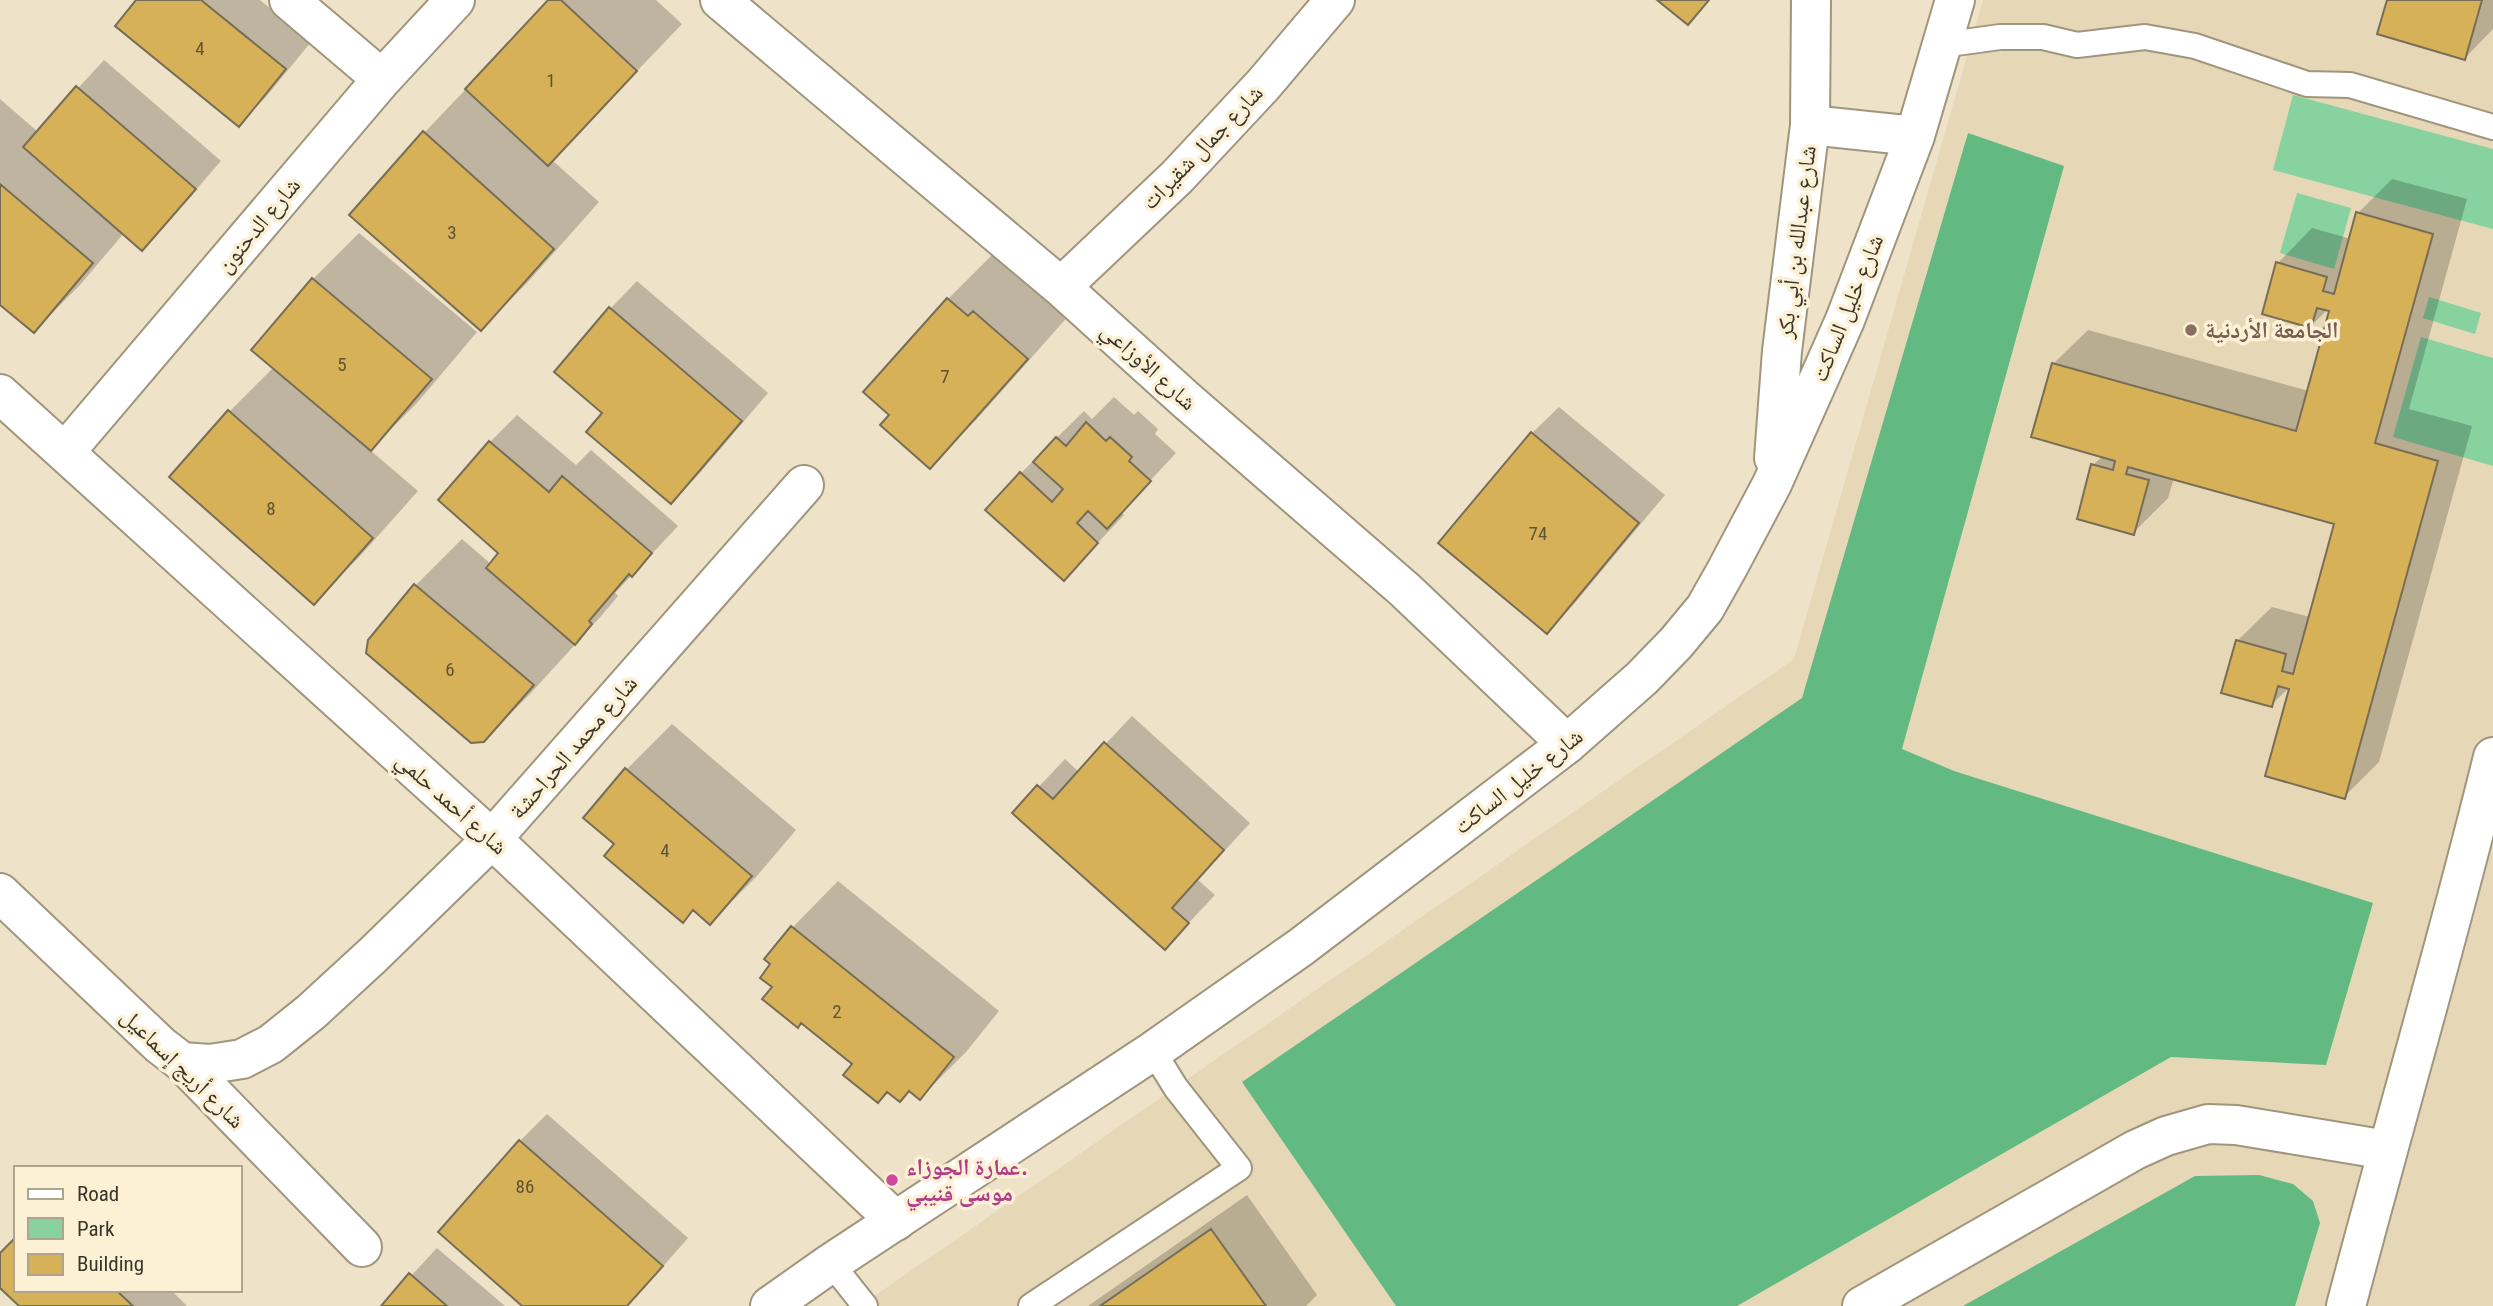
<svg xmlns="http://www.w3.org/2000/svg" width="2493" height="1306" font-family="'Roboto Condensed','Noto Naskh Arabic',sans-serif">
<rect width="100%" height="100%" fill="#eee2c8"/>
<!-- built -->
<path fill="#e6d7b6" d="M1983,0H2493V1306H860L1794,659Z"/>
<!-- green -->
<path fill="#88d2a0" d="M2293,95L2493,149V229L2273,170Z
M2297,193L2351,208L2334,269L2280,253Z
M2429,297L2481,313L2475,334L2423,318Z
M2421,337L2493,358V466L2393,437Z"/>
<!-- forest -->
<path fill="#62b982" d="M1968,133L2064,166L1902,749L1954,771L2373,903L2326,1065L2171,1057L1737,1306H1396L1242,1082L1802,698Z
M2259,1175L2293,1184L2313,1201L2320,1223L2295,1306H1963L2195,1176Z"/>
<!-- shadow -->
<path fill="#0003" d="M138,0H260L311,42L265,98L238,125Z
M551,0H656L682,24L552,160L599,202L527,283L481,329L424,133Z
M2389,0H2493V29L2465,58Z
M104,60L221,161L168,222L142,249L124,233L80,285L34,331L0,302V99L38,132Z
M2392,179L2467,199L2409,409L2472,426L2379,762L2344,797L2292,685L2271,705L2237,641L2272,607L2310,617L2336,523L2174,478L2168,498L2133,533L2093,465L2103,456L2053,364L2088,330L2309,391L2331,310L2328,309L2311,326L2278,263L2312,228L2351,239L2358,213Z
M359,233L477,332L417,403L370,450L418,491L360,556L314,602L229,412L274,367L254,350L313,279Z
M994,253L1072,312L976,420L930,466L948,299Z
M637,281L768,393L698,475L671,502L605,413L556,372L611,308Z
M1114,397L1134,415L1138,411L1158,429L1155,434L1176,453L1121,512L1124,515L1064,579L988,510L1021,473L1084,411L1092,419Z
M1559,407L1665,495L1573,605L1546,632L1532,433Z
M517,415L576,465L591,450L678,526L615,593L618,596L602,615L530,694L484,740L370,640L416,585L462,539L491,564L501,552L440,500L490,442Z
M1132,716L1250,823L1198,880L1215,895L1165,948L1014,813L1065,759L1079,772Z
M672,724L796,830L756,877L710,923L617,843L626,770Z
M838,881L999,1011L966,1052L920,1098L910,1090L854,1063L774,987L792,928Z
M547,1114L688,1238L628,1306H525L440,1232L520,1141Z
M1247,1195L1317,1295L1306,1306H1088Z
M437,1248L505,1306H383Z
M0,1256L16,1290H171L187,1306H21L0,1286Z"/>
<!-- building -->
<path fill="#d7b157" stroke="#786e57" stroke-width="2" d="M136,0H201L286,69L239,127L115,26Z
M548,0H561L637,71L548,166L465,89Z
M1657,0H1709L1688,25Z
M2387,0H2482L2465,60L2377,34Z
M76,86L196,189L142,251L23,147Z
M423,131L554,249L481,331L349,215Z
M0,184L93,263L34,333L0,305Z
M2356,212L2433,234L2375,443L2438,461L2345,799L2265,776L2289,689L2278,686L2272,707L2221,693L2236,640L2286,654L2282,671L2293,674L2334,524L2128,467L2126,474L2149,480L2134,535L2077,519L2091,464L2113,470L2115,461L2031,437L2052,363L2296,431L2329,311L2317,308L2311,328L2262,314L2276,262L2327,277L2323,291L2334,294Z
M312,278L432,379L371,451L251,350Z
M947,298L968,316L973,311L1028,359L930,469L880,425L889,415L863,392Z
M609,307L742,421L671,504L586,432L602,413L554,372Z
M228,410L373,538L314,605L169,477Z
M1086,422L1106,441L1110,437L1132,457L1129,461L1151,481L1107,529L1088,511L1077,523L1098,543L1064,581L985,510L1020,472L1052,502L1063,489L1033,462L1056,437L1066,446Z
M1531,432L1639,523L1547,634L1438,543Z
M489,441L549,492L562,476L652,553L632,577L629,574L589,621L592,624L575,645L486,568L498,553L438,500Z
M414,584L534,685L484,742L471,743L366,653L368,640Z
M1104,742L1224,850L1172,908L1189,923L1165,950L1012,813L1037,785L1053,799Z
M625,768L752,876L710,925L693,910L683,923L604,856L614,844L583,818Z
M791,926L954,1057L920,1100L909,1091L900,1102L887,1092L878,1103L843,1075L852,1064L801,1023L798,1028L762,999L772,987L760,978L770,964L764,959Z
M519,1140L663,1266L627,1306H522L438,1232Z
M1211,1229L1266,1306H1100Z
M16,1237V1290H116L133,1306H19L0,1288V1253Z
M409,1273L447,1306H381Z"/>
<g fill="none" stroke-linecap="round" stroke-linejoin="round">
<defs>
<path id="service" d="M1942,45L2000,37H2043L2077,45L2145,37L2195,46L2307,84L2350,85L2493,127
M831,1263L865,1306
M1031,1306L1239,1168L1176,1088L1153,1051"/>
<path id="minor" d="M289,0L382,79
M720,0L1061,287L1186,400L1405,590L1567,744
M1061,287L1177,177L1263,85L1335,0
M0,394L492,839L896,1221
M65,452L382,79L455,0
M0,893L160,1045L182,1062L362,1247
M182,1062L210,1064L242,1059L271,1044L311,1012L373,955L492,839L804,485
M1862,1306L2135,1150L2166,1136L2208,1124L2236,1125L2387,1150
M2346,1306C2394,1123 2448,941 2493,757"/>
<path id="tertiary" d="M1810,125L1915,136
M1774,458L1782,351L1810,125L1811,0
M770,1306L831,1263L1153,1051L1301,947L1567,744L1642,678L1676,643L1705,608L1727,569L1772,484L1822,372L1845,320L1915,136L1955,0"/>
</defs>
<!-- service casing -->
<use href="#service" stroke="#a0957d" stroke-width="28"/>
<!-- minor casing -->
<use href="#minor" stroke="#a0957d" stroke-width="42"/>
<!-- tertiary casing -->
<use href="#tertiary" stroke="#a0957d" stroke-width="42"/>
<!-- service -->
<use href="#service" stroke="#fff" stroke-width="24"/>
<!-- minor -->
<use href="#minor" stroke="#fff" stroke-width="38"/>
<!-- tertiary -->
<use href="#tertiary" stroke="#fff" stroke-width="38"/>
</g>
<!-- markers -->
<circle fill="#8d6e63" stroke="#fcf0d5" stroke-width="2.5" cx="2191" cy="330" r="7"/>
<circle fill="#d1479c" stroke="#fcf0d5" stroke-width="2.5" cx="892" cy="1180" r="7"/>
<g text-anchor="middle" stroke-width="7" stroke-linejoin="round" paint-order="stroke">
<!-- number labels -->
<g font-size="19" fill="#605436">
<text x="200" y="55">4</text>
<text x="551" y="87">1</text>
<text x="452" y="239">3</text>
<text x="342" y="371">5</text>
<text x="945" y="383">7</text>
<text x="271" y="515">8</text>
<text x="1538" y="540">74</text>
<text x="450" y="676">6</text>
<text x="665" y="857">4</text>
<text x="837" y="1018">2</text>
<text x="525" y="1193">86</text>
</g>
<!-- street labels -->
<g font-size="23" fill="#39352b" stroke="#fcf0d5">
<text transform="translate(1202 147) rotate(-46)" y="8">شارع جمال شقيرات</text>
<text transform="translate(258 225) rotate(-50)" y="8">شارع الدحنون</text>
<text transform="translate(1796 242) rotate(-83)" y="8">شارع عبدالله بن أبي بكر</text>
<text transform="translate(1847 308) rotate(-68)" y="8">شارع خليل الساكت</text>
<text transform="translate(1149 366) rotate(42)" y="8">شارع الأوزاعي</text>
<text transform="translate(573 747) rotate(-49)" y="8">شارع محمد الحراحشة</text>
<text transform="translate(1518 781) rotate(-38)" y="8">شارع خليل الساكت</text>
<text transform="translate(452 803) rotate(42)" y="8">شارع أحمد حلمي</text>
<text transform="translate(183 1068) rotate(44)" y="8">شارع أريج إسماعيل</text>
</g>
<!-- education labels -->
<g font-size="23" font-weight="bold" fill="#785e54" stroke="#fcf0d5" text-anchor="start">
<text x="2205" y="338">الجامعة الأردنية</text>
</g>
<!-- hotel labels -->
<g font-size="23" font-weight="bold" fill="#b23c85" stroke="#fcf0d5" text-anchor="start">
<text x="906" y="1175">عمارة الجوزاء.<tspan x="906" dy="26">موسى قنيبي</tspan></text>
</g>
</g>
<!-- legend -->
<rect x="14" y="1166" width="228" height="126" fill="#fcf0d5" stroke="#aea591" stroke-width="2"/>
<rect x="28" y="1189" width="35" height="10" fill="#ffffff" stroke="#aea591" stroke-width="2"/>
<text x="77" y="1201" font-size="21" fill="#39352b">Road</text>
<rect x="28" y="1218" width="35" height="21" fill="#88d2a0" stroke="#aea591" stroke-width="2"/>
<text x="77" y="1236" font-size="21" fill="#39352b">Park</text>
<rect x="28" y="1254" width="35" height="21" fill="#d7b157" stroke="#aea591" stroke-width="2"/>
<text x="77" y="1271" font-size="21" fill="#39352b">Building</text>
</svg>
